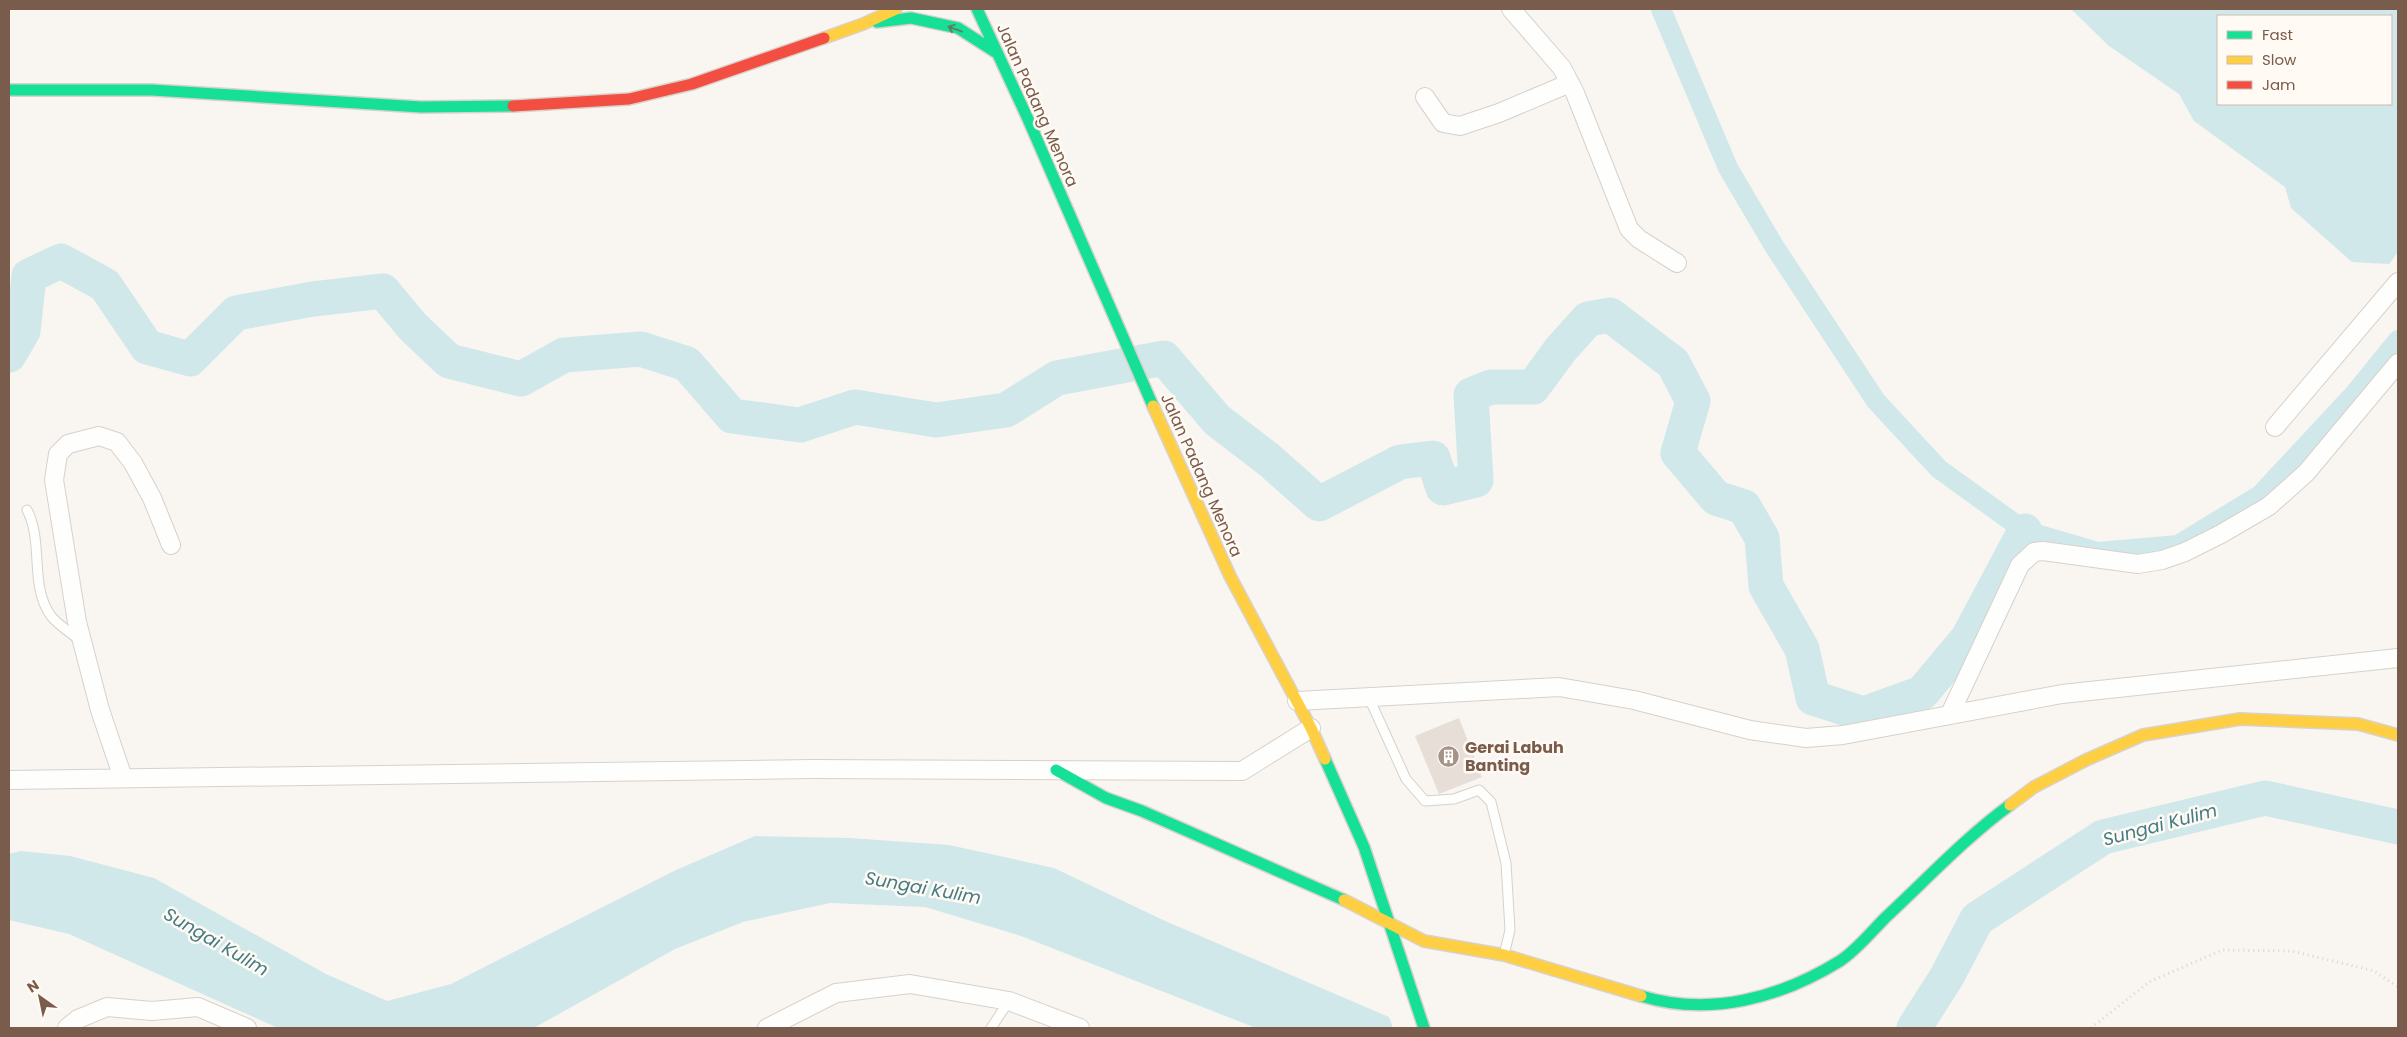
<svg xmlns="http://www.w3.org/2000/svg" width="2407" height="1037" font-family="Poppins,sans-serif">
<rect width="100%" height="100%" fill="#f9f5f0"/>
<!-- water -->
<path fill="#d0e8ea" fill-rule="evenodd" d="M2071,9H2398V252L2389,264L2352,262L2291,208L2285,187L2194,121L2179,94L2109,46ZM2218,16H2391V104H2218Z
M755,836L850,838L949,845L1054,868L1163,920L1389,1017L1393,1028H1256L1021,936L925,907L830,903L743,922L675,949L534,1028H278L69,934L9,920V854L21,851L70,856L154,878L326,974L387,1001L451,984L676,870Z"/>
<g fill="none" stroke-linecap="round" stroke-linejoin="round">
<!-- canal -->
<path stroke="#d0e8ea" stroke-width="20" d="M1661,9L1728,168L1774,246L1876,401L1939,469L2025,531L2098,552L2178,545L2260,495L2355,393L2398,340"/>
<!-- river -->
<path stroke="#d0e8ea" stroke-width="35" d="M9,355L23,331L29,276L61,261L105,285L147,347L190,359L236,313L313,299L383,291L413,327L449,361L521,379L564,355L641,349L687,364L732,416L800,425L855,407L936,420L1006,410L1057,378L1164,358L1217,420L1268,459L1319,504L1400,462L1433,458L1443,488L1476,480L1471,395L1491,387H1533L1561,349L1588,319L1610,315L1673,363L1693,401L1678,453L1716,498L1744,507L1762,538L1766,586L1802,649L1813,698L1864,714L1922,693L1968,638L2025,531
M1914,1028L1946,978L1977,919L2103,837L2265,798L2398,827"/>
</g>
<!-- building -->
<path fill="#e6ded7" d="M1459,718L1482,777L1439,794L1415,736Z"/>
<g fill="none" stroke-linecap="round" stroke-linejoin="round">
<defs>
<path id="lane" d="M27,510C44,542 29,586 51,616C58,625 70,632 78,639
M1369,698L1406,779L1425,801L1454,799L1479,790L1491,802L1506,863L1510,930L1504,955
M991,1028L1009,1001"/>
<path id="street" d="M1511,9L1562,68L1575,93L1629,229L1639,239L1677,263
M1425,97L1443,123L1460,126L1499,113L1570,83
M2275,427L2398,282
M1297,701L1559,687L1634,700L1750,730L1806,738L1843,735L2062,694L2398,658
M1950,714L2020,565L2034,552L2043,551L2138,564L2162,560L2185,552L2221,534L2269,506L2306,473L2398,363
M123,778L100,710L77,622L54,480L58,454L68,444L99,436L117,442L133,463L152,498L171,545
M9,780L811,769L1242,771L1311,728
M67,1028L78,1019L107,1007L152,1011L198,1007L247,1028
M767,1028L836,993L910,984L1009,1001L1080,1028"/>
<path id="fast" d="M977,9L1028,119L1153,406
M877,22L911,18L958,28L997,53
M9,90H152L421,107L513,106
M1325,759L1364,847L1424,1028
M1056,770L1106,798L1142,811L1344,900
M1641,996C1710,1017 1780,998 1840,961C1857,950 1872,931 1886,917C1927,879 1965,838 2010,805"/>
<path id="slow" d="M824,38L863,24L896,9
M1153,406L1230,576L1311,728L1325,759
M2010,805L2034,787L2086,760L2143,735L2240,719L2358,724L2398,735
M1344,900L1424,941L1504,955L1641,996"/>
<path id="jam" d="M513,106L629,99L692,84L824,38"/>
</defs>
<!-- lane casing -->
<use href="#lane" stroke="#d7d1cb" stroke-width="11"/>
<!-- street casing -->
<use href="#street" stroke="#d7d1cb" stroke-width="20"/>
<!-- fast casing -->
<use href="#fast" stroke="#d9d2cb" stroke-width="14"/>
<!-- slow casing -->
<use href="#slow" stroke="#d9d2cb" stroke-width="14"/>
<!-- jam casing -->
<use href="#jam" stroke="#d9d2cb" stroke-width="14"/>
<!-- path -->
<path stroke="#dcd5d0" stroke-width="3" stroke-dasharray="1 4" stroke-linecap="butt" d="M2091,1028L2149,982L2222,950L2292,951L2374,971L2398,987"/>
<!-- lane -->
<use href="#lane" stroke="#fefefd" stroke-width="9"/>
<!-- street -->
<use href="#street" stroke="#fefefd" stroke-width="18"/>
<!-- fast -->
<use href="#fast" stroke="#16e098" stroke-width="11"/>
<!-- slow -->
<use href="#slow" stroke="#ffcf43" stroke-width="11"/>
<!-- jam -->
<use href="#jam" stroke="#f24e42" stroke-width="11"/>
</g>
<!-- one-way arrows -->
<defs><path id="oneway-shaft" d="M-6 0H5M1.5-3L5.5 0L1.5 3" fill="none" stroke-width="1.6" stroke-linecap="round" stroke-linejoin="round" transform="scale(1.25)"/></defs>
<use stroke="#617d60" href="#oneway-shaft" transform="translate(955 29) rotate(-160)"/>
<!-- icons -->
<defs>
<symbol id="building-disc" viewBox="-11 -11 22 22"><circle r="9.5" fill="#a69286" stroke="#fffaf3"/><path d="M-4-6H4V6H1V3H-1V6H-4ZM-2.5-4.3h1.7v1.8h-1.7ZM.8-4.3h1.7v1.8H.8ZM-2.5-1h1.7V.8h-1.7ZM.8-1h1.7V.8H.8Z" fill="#fff"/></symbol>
</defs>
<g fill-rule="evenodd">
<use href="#building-disc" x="1436" y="744" width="25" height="25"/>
</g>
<g text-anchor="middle" stroke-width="5" stroke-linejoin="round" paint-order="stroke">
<!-- street labels -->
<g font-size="16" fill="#7a5c4d" stroke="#fffaf3">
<text transform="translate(1038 105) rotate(66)" y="6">Jalan Padang Menora</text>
<text transform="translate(1202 475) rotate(66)" y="6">Jalan Padang Menora</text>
</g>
<!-- poi labels -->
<g font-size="16" font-weight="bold" fill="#7a5c4d" stroke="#fffaf3" text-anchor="start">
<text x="1465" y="753">Gerai Labuh<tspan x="1465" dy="18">Banting</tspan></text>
</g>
<!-- water labels -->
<g font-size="18" font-style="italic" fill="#437c86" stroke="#fffaf3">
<text transform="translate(2160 825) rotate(-15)" y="6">Sungai Kulim</text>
<text transform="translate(923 888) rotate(10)" y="6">Sungai Kulim</text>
<text transform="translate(216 942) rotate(30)" y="6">Sungai Kulim</text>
</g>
</g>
<!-- border -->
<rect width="2407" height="1037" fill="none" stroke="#7a5c4d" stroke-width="20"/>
<!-- legend -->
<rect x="2217" y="15" width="175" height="90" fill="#fffaf3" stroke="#cabbb1"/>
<rect x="2227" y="31" width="25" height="8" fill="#16e098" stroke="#cabbb1"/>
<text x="2262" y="40" font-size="15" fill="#7a5c4d">Fast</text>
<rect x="2227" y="56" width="25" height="8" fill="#ffcf43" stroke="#cabbb1"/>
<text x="2262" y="65" font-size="15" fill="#7a5c4d">Slow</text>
<rect x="2227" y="81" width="25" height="8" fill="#f24e42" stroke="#cabbb1"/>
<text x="2262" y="90" font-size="15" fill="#7a5c4d">Jam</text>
<!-- north arrow -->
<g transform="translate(40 997) rotate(327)" stroke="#fffaf3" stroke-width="4" paint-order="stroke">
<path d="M0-4L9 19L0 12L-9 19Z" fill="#7a5c4d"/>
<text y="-8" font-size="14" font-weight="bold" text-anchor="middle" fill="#7a5c4d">N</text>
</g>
</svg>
